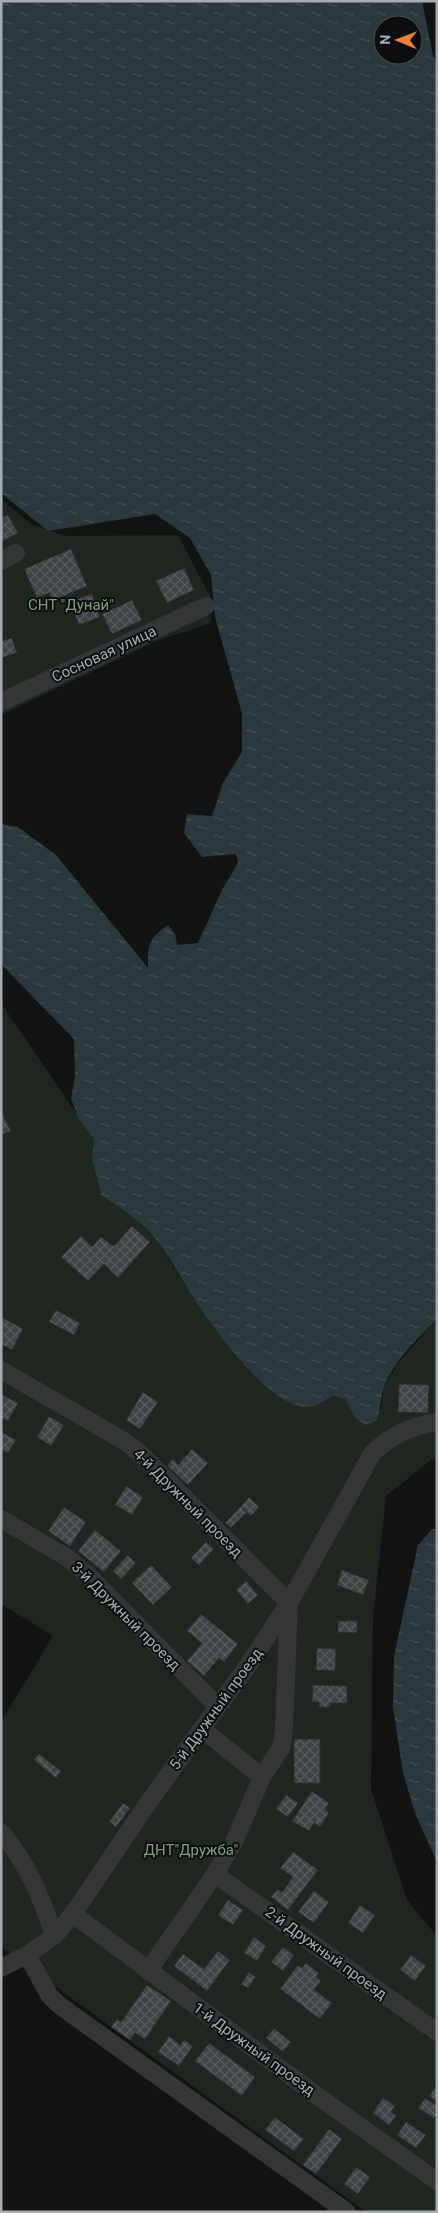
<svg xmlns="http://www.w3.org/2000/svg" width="438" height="2213" font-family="Roboto,sans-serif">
<defs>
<pattern id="water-ripples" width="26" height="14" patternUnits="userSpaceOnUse" patternTransform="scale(1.25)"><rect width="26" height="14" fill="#2c383c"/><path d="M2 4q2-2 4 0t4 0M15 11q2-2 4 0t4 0" fill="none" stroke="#485256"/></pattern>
<pattern id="building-cross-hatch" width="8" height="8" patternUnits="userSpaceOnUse" patternTransform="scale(1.25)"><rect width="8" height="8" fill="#414447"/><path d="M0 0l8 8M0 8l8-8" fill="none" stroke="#595c5f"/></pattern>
</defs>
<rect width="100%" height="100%" fill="#121314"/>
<!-- green -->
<path fill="#1f261f" d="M1,499L33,525L65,536L178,535L210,596L211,623L157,641L1,715Z
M1,1003L94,1139L92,1159L101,1195L137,1220L157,1241L191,1294L252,1374L321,1404L333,1396L345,1399L354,1416L381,1409L384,1387L398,1363L437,1319V1461L431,1460L386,1496L373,1618L371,1789L407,1900L437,1936V2212H366L1,1947V1722L53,1636L1,1604Z"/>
<!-- water -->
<path fill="url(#water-ripples)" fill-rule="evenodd" d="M1,1H422L433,56L437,62V1319C418,1338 393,1362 384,1387C380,1399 381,1410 376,1421L364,1425L354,1416L345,1399L333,1396C325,1401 316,1408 305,1407C266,1404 210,1324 190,1292C179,1275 169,1256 157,1241C142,1221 121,1209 101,1195L92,1159L94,1139L79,1119L71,1099L75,1076L74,1039L1,964V824L18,827L56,855L148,968C148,945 147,940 168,925L175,934L177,945L198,943L222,890L238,863L236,854L202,857L184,833L187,814L212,816L223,783L242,752V713L215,617L211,575L190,538L155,514L48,531L1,493ZM383,25H413V55H383Z
M432,1529H437V1862L415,1813L403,1773L393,1707L394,1656L418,1545Z"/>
<!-- building -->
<path fill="url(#building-cross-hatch)" stroke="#2c2d30" d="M8,515L18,533L1,542V518Z
M71,549L87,586L52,601L49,593L37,598L24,569Z
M184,568L194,590L167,603L156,581Z
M92,594L100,617L79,625L70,602Z
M132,600L142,620L112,634L102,614Z
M12,638L17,653L1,658V641Z
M1,1111L11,1131L1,1135Z
M132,1226L150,1242L118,1278L104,1264L88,1281L61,1257L81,1236L92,1247L101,1237L114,1246Z
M56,1310L80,1323L74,1335L49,1322Z
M2,1317L23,1329L12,1350L1,1344Z
M399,1384L429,1385L428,1413L398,1412Z
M143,1392L158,1402L140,1429L126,1420Z
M1,1394L18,1403L8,1421L1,1418Z
M49,1416L64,1425L51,1446L37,1437Z
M1,1432L16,1440L8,1453L1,1449Z
M192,1449L208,1463L188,1485L167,1466L173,1459L178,1465Z
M126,1486L143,1497L132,1515L115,1505Z
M249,1497L259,1507L251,1516L241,1506Z
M241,1506L247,1512L231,1528L225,1523Z
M64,1507L86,1522L70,1546L48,1531Z
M95,1530L121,1551L104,1572L78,1551Z
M206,1542L214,1549L199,1565L191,1558Z
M128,1555L136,1563L121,1579L113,1571Z
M151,1565L172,1587L153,1605L132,1583Z
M342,1570L369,1580L363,1595L337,1585Z
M246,1581L258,1595L248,1604L236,1590Z
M201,1614L238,1644L224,1662L219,1658L204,1676L187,1661L202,1643L187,1631Z
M338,1621H357V1633L338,1632Z
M317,1648L336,1649L335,1671L316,1670Z
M313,1685L347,1686V1703H330V1707H319V1702H312Z
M294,1739H320V1783H294Z
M39,1754L61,1771L56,1778L34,1760Z
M312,1791L329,1803L325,1810L329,1813L320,1827L314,1823L309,1831L292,1821Z
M286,1795L298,1803L288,1817L276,1809Z
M123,1803L130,1808L116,1827L109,1822Z
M293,1852L318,1870L288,1910L271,1897L277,1889L282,1892L293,1877L280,1868Z
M314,1891L329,1902L314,1923L298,1912Z
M228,1900L243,1910L233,1925L218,1915Z
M360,1905L375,1915L363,1933L348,1923Z
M254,1937L266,1946L257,1961L244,1953Z
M283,1947L294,1955L283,1971L271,1962Z
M218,1951L230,1960L207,1991L174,1966L183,1954L204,1969Z
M411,1955L426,1966L415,1981L400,1970Z
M306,1963L319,1973L316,1977L321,1981L314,1990L332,2003L320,2019L280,1989L298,1965L302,1968Z
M249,1972L256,1977L248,1988L241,1984Z
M147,1985L171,2001L145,2039L135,2033L130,2040L111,2027L117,2019L121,2022Z
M274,2028L291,2042L283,2052L266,2038Z
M169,2036L180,2045L184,2040L193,2046L179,2066L158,2052Z
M209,2043L255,2077L242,2096L195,2061Z
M437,2085V2102L429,2096Z
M383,2098L395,2106L391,2112L396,2116L389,2125L373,2113Z
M425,2098L437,2106V2114L434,2118L418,2108Z
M275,2117L304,2139L294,2151L265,2130Z
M406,2122L426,2135L416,2148L397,2135Z
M329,2129L342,2139L316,2174L303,2165Z
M356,2167L370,2177L358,2194L344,2184Z"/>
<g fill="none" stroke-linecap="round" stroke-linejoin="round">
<!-- street -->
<path stroke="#343638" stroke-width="18" d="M1,561L16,553
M1,702L206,606
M1,1370L126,1442L145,1458L289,1603L284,1729L281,1748L262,1777L234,1842L215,1874L148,1971
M1,1519L68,1558L89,1576L218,1707
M202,1729L262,1777
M1,1832C27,1863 42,1898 54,1936
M215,1874L437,2032
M73,1914L323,2100L437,2181
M27,1955L49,1995L59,2005L347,2212
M1,1968L27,1955L54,1936L73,1914L150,1800L251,1661L289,1603L372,1454C390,1435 412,1426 437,1422"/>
</g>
<g text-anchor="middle" stroke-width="4" stroke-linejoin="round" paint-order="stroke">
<!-- park labels -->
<g font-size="15" fill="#839e7d" stroke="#0d0e0f">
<text x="71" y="610">СНТ "Дунай"</text>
<text x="191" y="1855">ДНТ"Дружба"</text>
</g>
<!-- street labels -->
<g font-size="15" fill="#a5adb3" stroke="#0d0e0f">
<text transform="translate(104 654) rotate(-25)" y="5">Сосновая улица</text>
<text transform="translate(188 1503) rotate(45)" y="5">4-й Дружный проезд</text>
<text transform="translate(126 1616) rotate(45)" y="5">3-й Дружный проезд</text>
<text transform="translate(216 1709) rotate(-54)" y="5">5-й Дружный проезд</text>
<text transform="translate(326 1953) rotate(36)" y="5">2-й Дружный проезд</text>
<text transform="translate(254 2049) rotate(36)" y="5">1-й Дружный проезд</text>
</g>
</g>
<!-- border -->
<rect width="438" height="2213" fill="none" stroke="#a5adb3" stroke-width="5"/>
<!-- north arrow -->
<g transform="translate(398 40) rotate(271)"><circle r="24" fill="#0d0e0f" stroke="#4a4e51"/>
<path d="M0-4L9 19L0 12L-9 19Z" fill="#e68138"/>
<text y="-8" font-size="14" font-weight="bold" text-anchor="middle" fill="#a5adb3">N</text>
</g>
</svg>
